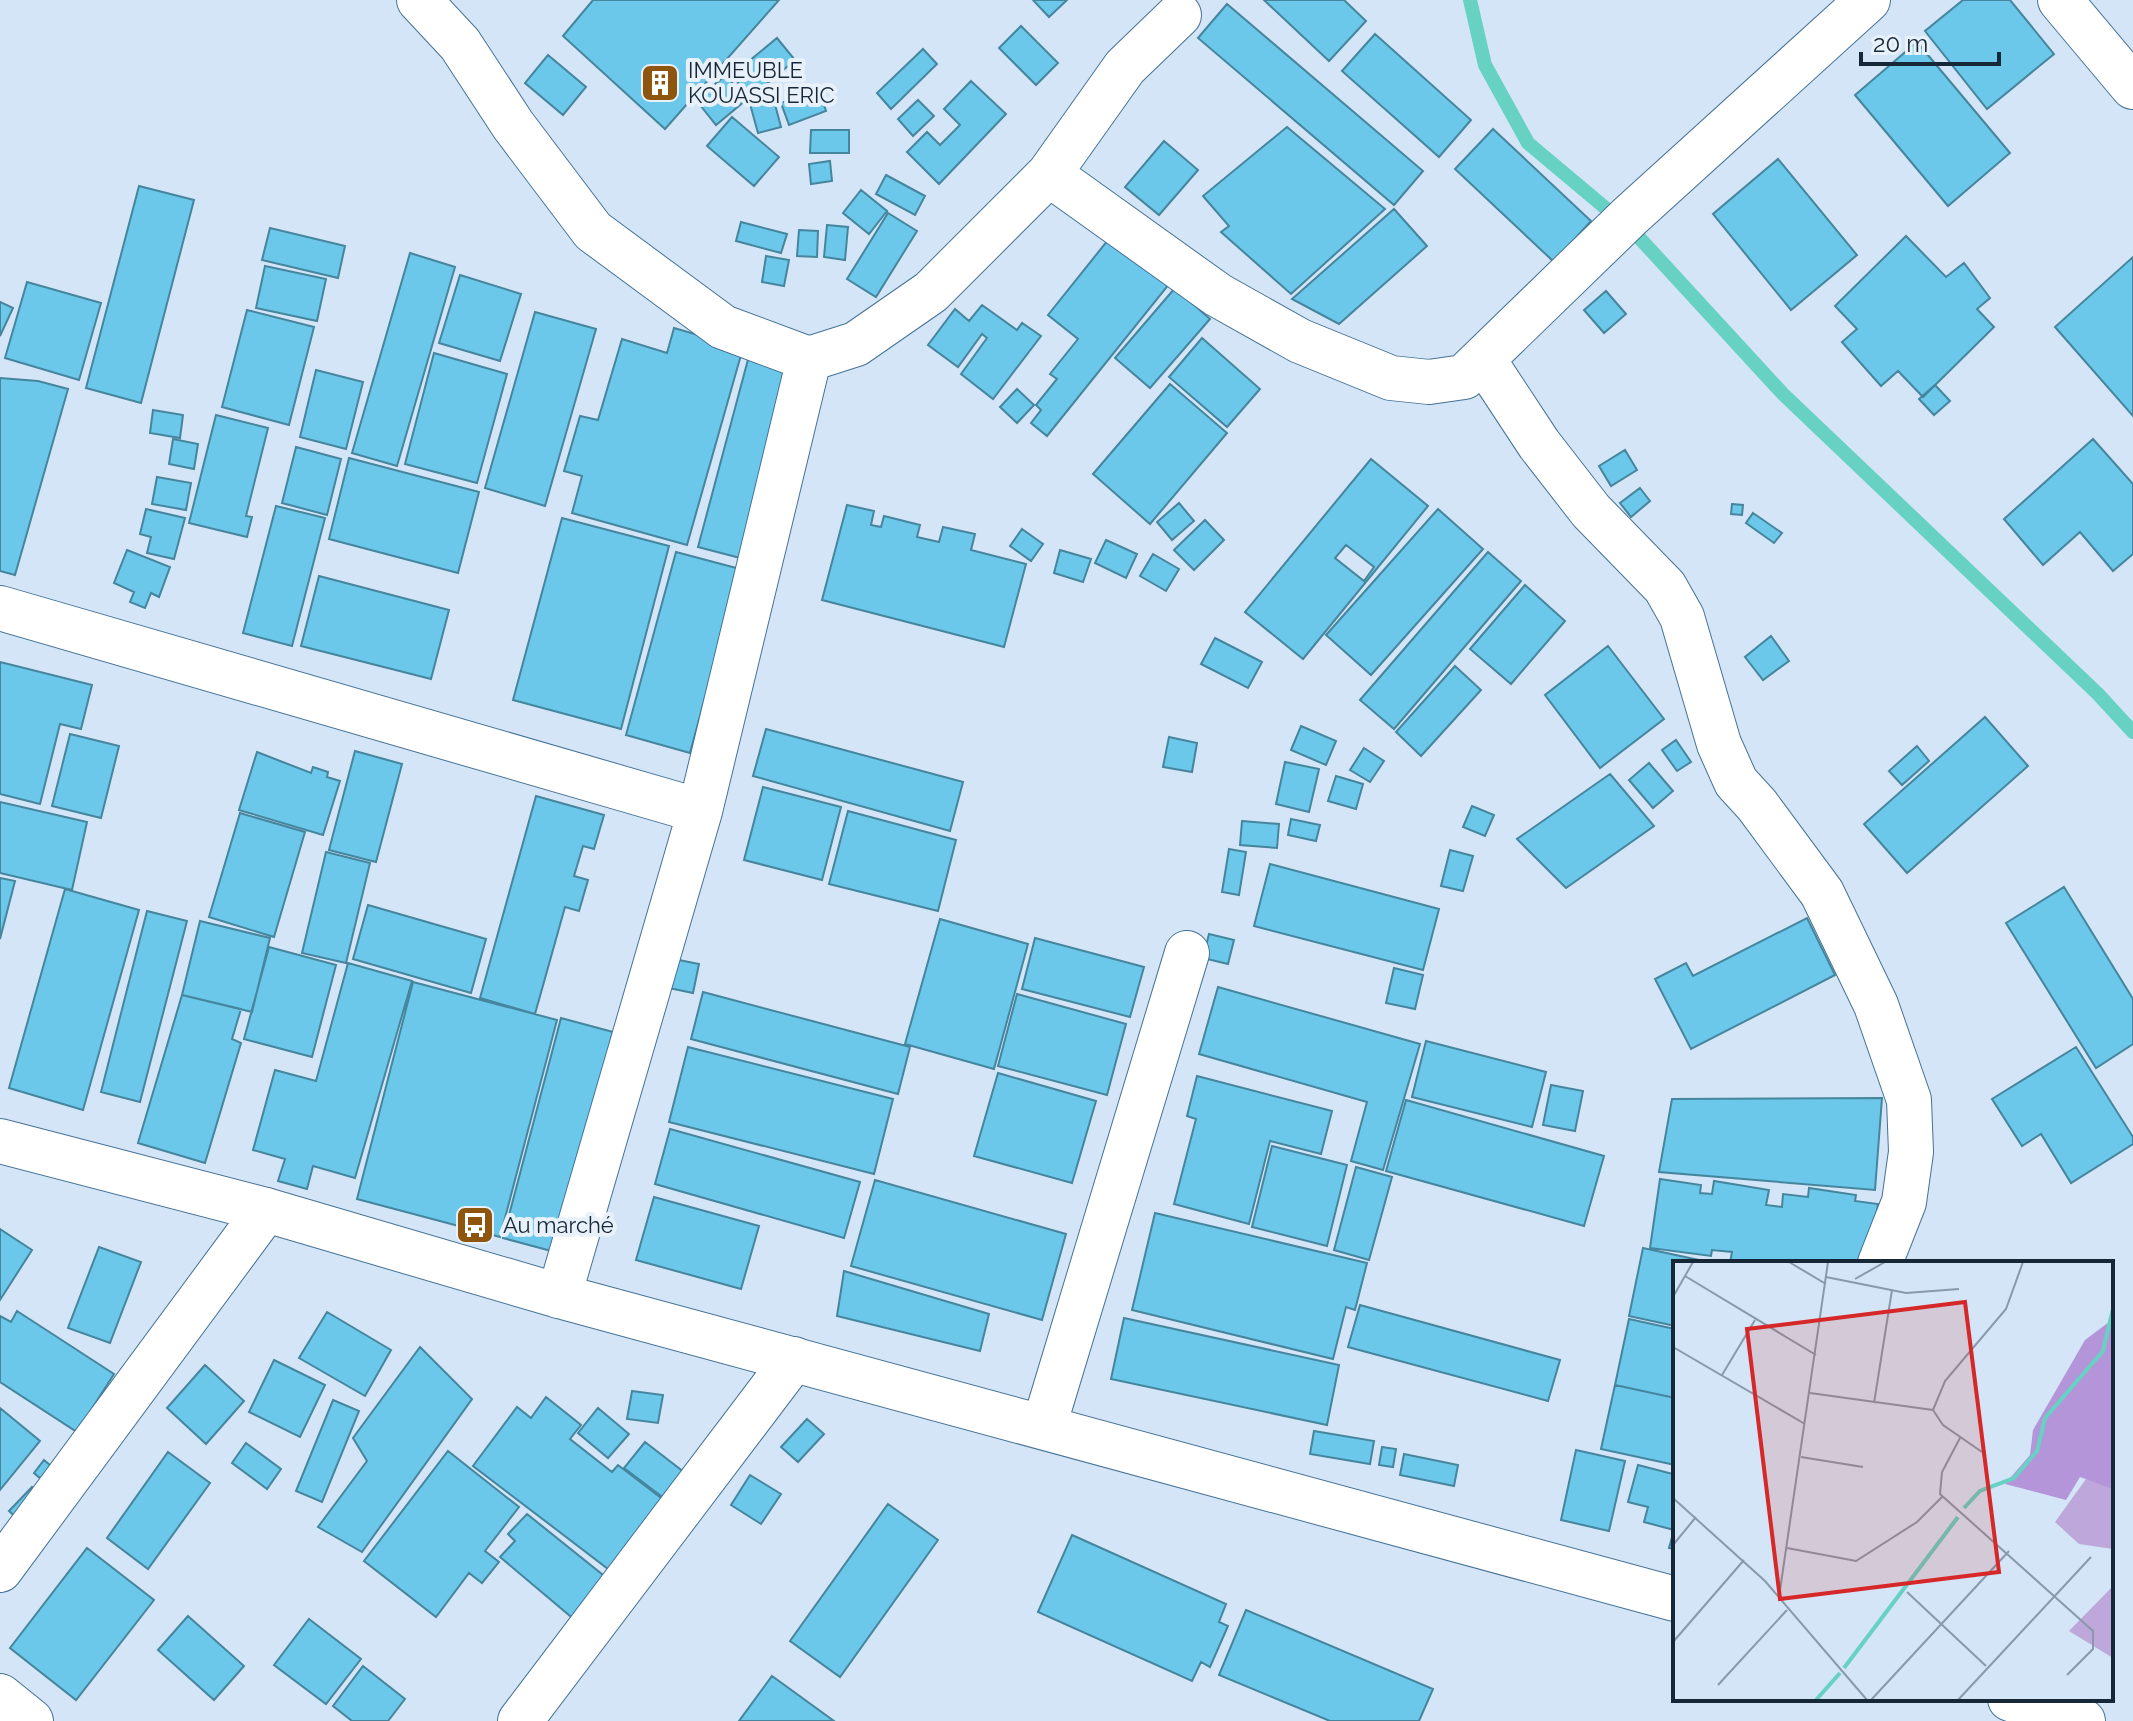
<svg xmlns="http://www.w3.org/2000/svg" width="2133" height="1721" font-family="Raleway,sans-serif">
<rect width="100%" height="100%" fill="#d3e5f6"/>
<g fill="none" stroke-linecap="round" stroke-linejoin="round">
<!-- stream -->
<path stroke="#67d1c4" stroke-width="14" d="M1470,0L1485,65L1528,143L1634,232L1783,394L2098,694L2133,732"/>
</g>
<!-- building -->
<path fill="#6bc8ea" stroke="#45859d" stroke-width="2" fill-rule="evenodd" d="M593,0H779L665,129L563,36Z
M1033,0H1067L1049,17Z
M1264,0H1344L1366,21L1329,61Z
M1963,0H2010L2054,54L1987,109L1925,31Z
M1227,4L1423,171L1394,205L1198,38Z
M1021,26L1058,63L1036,85L999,48Z
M1375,34L1471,120L1439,157L1342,71Z
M777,38L795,60L750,98L732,75Z
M1917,42L2010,153L1948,206L1855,95Z
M923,49L937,64L891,109L877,93Z
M548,55L586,87L563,115L525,83Z
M726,75L746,100L716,125L696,100Z
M971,81L1006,114L939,184L907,152L927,132L940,145L960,125L944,109Z
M819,89L826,111L789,125L781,103Z
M773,97L781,127L758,133L750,104Z
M918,100L934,116L913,136L898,119Z
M732,117L779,157L754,186L707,146Z
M1287,127L1385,209L1291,294L1221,232L1229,226L1203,196Z
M1493,129L1591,221L1554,262L1455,169Z
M811,130H849V153H810Z
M1164,141L1198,170L1159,215L1125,187Z
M1778,159L1857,255L1791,310L1713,214Z
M830,161L832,181L811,184L809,164Z
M886,175L925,196L915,215L876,194Z
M139,186L194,200L141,403L86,388Z
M861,190L887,211L869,234L843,213Z
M1394,209L1427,246L1339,324L1292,299Z
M888,213L917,231L876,297L847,279Z
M741,222L787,234L781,253L736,241Z
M827,225L848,227L845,260L824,257Z
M270,228L345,246L338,278L262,260Z
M799,230L818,231L817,257L797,256Z
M1116,230L1174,278L1047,436L1031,423L1041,410L1036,405L1057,379L1050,374L1078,339L1048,315Z
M1906,236L1946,277L1964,263L1990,298L1977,309L1994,327L1923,397L1898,371L1881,386L1842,342L1857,329L1835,306Z
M410,253L455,267L397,466L352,453Z
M766,256L789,260L784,286L762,282Z
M2133,257V416L2055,327Z
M265,266L326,279L317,321L256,308Z
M460,275L521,294L500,361L439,343Z
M27,282L101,303L79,380L5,358Z
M1175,288L1210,319L1150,388L1115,358Z
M1606,291L1626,314L1604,333L1584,310Z
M0,302L13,308L0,336Z
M982,305L1017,330L1022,323L1041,336L993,399L961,374L987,338L982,334L958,367L928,345L955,309L969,321Z
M247,310L314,327L289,425L222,407Z
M535,312L596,329L545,506L485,488Z
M674,328L743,348L687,545L572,513L582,476L564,471L580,416L598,420L622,339L667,353Z
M1202,338L1260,389L1227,427L1169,377Z
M750,352L796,364L744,559L698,547Z
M434,353L507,374L477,483L405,464Z
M316,370L363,382L346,449L300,437Z
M0,378L38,381L68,389L15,575L0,571Z
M1170,384L1227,433L1150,524L1093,474Z
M1935,385L1950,401L1934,415L1919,399Z
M1017,389L1034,405L1017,423L1000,407Z
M153,410L183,415L180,438L150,433Z
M216,415L268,428L246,516L252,517L247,537L189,523Z
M173,439L198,444L194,469L169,464Z
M2093,439L2133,484V554L2113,571L2080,532L2043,565L2004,519Z
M296,447L341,459L327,515L282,503Z
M1625,450L1637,470L1611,486L1599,466Z
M349,458L479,492L458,573L329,539Z
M1371,459L1428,506L1303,659L1245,612ZM1346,545L1374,567L1364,581L1335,558Z
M157,477L191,483L186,510L152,504Z
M1640,488L1650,501L1631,517L1620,503Z
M1179,503L1194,521L1172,540L1157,522Z
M1732,504L1743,505L1742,515L1731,514Z
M847,505L874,511L871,525L881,527L884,516L920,525L917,537L939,542L943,527L975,534L971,550L1026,564L1004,647L822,600Z
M276,506L325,518L292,646L243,633Z
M146,509L185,518L174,559L147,553L151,537L140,534Z
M1438,509L1483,549L1371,675L1326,635Z
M1753,513L1782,533L1774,543L1746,523Z
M562,518L669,546L621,729L513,700Z
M1205,520L1224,540L1194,570L1174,550Z
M1022,529L1043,544L1031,561L1010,546Z
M1106,540L1137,554L1126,578L1095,563Z
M127,550L170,567L159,597L151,593L145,608L130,602L134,592L114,583Z
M1060,550L1091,559L1083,582L1054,573Z
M676,552L740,569L690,753L626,735Z
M1488,552L1521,581L1394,729L1360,700Z
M1153,554L1179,569L1166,591L1140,576Z
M319,576L449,610L431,679L301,646Z
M1525,585L1565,621L1511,684L1470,649Z
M1771,636L1789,661L1763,680L1745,657Z
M1215,638L1262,662L1248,688L1201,664Z
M1608,646L1664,719L1600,768L1545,695Z
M0,662L92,685L81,729L60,724L40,804L0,794Z
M1455,666L1481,690L1421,756L1396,732Z
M1985,717L2028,766L1907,873L1864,824Z
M1301,726L1336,741L1326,765L1291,750Z
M766,729L963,782L950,831L753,776Z
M70,734L119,746L101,818L52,806Z
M1169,737L1197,743L1192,772L1163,767Z
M1676,740L1691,762L1677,771L1662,750Z
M1917,746L1929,761L1902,785L1889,771Z
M1364,748L1384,761L1370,782L1350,770Z
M355,751L402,764L376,862L329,850Z
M257,752L311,773L313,767L328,772L327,777L340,781L323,835L239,810Z
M1285,762L1319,769L1309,812L1276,804Z
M1649,763L1673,791L1653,808L1629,780Z
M1610,774L1654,826L1566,888L1517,839Z
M1336,776L1363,784L1356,809L1328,801Z
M763,787L841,807L822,880L744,860Z
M536,796L604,815L594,849L583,846L574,876L588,880L579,911L565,907L535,1014L480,998Z
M0,802L87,822L72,890L0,873Z
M1472,806L1494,815L1485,836L1463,827Z
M848,811L956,840L938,911L829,884Z
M240,813L305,832L274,937L209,917Z
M1291,819L1320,825L1316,841L1288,835Z
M1242,821L1279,824L1277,848L1240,845Z
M1229,849L1246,852L1239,895L1222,892Z
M1450,850L1473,856L1463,891L1441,886Z
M326,852L370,863L346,963L302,953Z
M1270,864L1439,909L1423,970L1254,926Z
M0,878L15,881L0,939Z
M2064,887L2133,999V1044L2096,1068L2006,923Z
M65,889L139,910L83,1110L9,1088Z
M368,905L486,939L471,993L353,959Z
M147,911L187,921L140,1102L101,1092Z
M1807,918L1835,975L1691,1049L1655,979L1686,963L1693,976Z
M940,919L1028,944L994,1069L905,1044Z
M200,921L270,938L252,1012L182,995Z
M1209,934L1234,940L1228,964L1203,958Z
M1035,938L1144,967L1130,1017L1022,989Z
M269,947L336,965L312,1057L244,1039Z
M669,958L699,964L693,993L664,987Z
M348,963L412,981L355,1178L313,1166L307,1189L278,1181L285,1159L253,1150L275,1070L316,1081Z
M1394,968L1423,975L1415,1009L1386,1003Z
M413,982L557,1020L500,1237L357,1199Z
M1218,987L1420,1044L1383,1170L1351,1161L1367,1102L1199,1054Z
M703,992L910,1047L898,1094L691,1039Z
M1017,994L1126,1024L1107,1095L998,1066Z
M182,995L241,1009L232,1039L241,1043L205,1163L138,1143Z
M561,1018L613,1032L555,1252L503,1238Z
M1426,1041L1546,1072L1532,1127L1412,1097Z
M688,1047L893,1099L874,1174L669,1122Z
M2076,1047L2133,1137V1144L2071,1183L2041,1134L2022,1146L1992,1099Z
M998,1073L1096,1101L1072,1183L974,1156Z
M1197,1076L1332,1111L1321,1154L1270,1141L1249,1224L1174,1204L1196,1119L1187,1116Z
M1551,1085L1583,1091L1575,1131L1543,1125Z
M1882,1098L1875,1190L1659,1172L1672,1099Z
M1406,1100L1604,1156L1584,1226L1386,1171Z
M670,1129L860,1182L844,1238L655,1184Z
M1272,1146L1347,1165L1327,1246L1252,1227Z
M1356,1167L1392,1177L1369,1260L1334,1250Z
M1660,1179L1701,1185L1700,1193L1712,1194L1714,1181L1769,1190L1766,1205L1782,1207L1783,1194L1808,1197L1809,1188L1856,1195L1855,1201L1878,1204L1869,1263H1730L1732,1252L1712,1250L1711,1256L1650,1248Z
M875,1180L1066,1234L1042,1320L851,1266Z
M654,1197L759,1226L741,1289L636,1260Z
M1155,1213L1367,1263L1355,1310L1346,1307L1333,1359L1132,1310Z
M0,1229L32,1250L0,1300Z
M99,1247L141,1262L110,1343L68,1328Z
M1643,1248L1713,1263H1675V1326L1629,1316Z
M844,1271L989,1314L980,1351L837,1316Z
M1360,1305L1560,1360L1548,1401L1348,1347Z
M17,1311L114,1374L77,1432L0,1382V1316L11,1322Z
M327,1312L391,1350L365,1396L299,1358Z
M1124,1318L1339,1365L1327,1425L1111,1379Z
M1629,1319L1675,1329V1398L1615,1385Z
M420,1347L472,1399L362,1552L318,1527L367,1461L353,1438Z
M274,1360L325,1385L300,1437L249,1412Z
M205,1365L244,1401L206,1444L167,1408Z
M1615,1385L1675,1398V1465L1601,1449Z
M632,1391L663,1395L658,1423L627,1419Z
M546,1397L581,1425L570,1439L612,1472L618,1465L665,1501L612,1572L473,1466L517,1407L531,1418Z
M333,1400L359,1411L322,1502L296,1491Z
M0,1408L40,1441L0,1490Z
M598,1408L629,1434L608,1458L578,1433Z
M807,1419L824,1434L798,1462L781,1447Z
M1314,1431L1374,1441L1370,1464L1310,1454Z
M645,1442L689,1476L669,1502L624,1468Z
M246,1443L281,1469L267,1489L232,1463Z
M1382,1447L1396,1449L1393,1467L1379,1465Z
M1576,1450L1625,1461L1609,1531L1561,1520Z
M448,1451L519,1507L485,1551L499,1562L482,1583L469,1573L436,1617L364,1561Z
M168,1452L210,1483L148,1569L107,1538Z
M1404,1454L1458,1465L1454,1486L1400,1475Z
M44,1460L64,1477L54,1490L34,1473Z
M1638,1465L1673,1474L1675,1549L1669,1548L1674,1530L1644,1522L1648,1507L1628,1502Z
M750,1475L781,1494L761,1524L731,1505Z
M32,1487L47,1501L24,1525L9,1511Z
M888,1504L938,1540L840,1677L790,1641Z
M527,1514L608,1579L576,1621L500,1557L515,1541L508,1534Z
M1072,1535L1226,1604L1219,1622L1228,1626L1210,1667L1201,1662L1192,1681L1038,1612Z
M87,1548L154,1600L76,1700L10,1648Z
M1246,1610L1433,1689L1419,1721H1330L1219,1675Z
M188,1616L244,1666L214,1700L158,1650Z
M309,1619L361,1659L326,1704L274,1665Z
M363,1666L405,1699L388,1721H352L333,1706Z
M772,1676L834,1721H739Z"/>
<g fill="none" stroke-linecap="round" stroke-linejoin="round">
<defs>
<path id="minor" d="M419,0L460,44L513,125L593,231L723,327L809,359L856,344L931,292L1049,174L1125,67L1179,15
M2060,0L2133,87
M1049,174L1218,295L1300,341L1391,378L1429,382L1464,377L1630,216L1868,0
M1483,359L1539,444L1591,511L1665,587L1682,617L1719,744L1736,782L1757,805L1822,893L1876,1005L1909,1100L1911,1152L1904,1202L1880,1263
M0,608L700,811
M559,1296L700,811L809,359
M1044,1426L1187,953
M0,1570L266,1210
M0,1696L31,1721
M520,1721L794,1359"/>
<path id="tertiary" d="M0,1141L266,1210L559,1296L1675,1599
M2010,1699L2083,1721"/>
</defs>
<!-- minor casing -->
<use href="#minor" stroke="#467296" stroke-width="46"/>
<!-- tertiary casing -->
<use href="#tertiary" stroke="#467296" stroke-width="46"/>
<!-- minor -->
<use href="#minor" stroke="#fff" stroke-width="44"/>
<!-- tertiary -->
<use href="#tertiary" stroke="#fff" stroke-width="44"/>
</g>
<!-- icons -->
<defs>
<symbol id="building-square" viewBox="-11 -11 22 22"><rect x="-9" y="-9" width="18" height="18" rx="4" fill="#8e550e" stroke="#e8f1fa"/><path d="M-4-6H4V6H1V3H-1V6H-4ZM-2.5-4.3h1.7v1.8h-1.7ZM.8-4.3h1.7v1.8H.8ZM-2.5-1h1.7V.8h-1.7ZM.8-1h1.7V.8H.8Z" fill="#fff"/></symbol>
<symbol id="bus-square" viewBox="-11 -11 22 22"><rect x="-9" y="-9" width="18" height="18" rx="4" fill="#8e550e" stroke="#e8f1fa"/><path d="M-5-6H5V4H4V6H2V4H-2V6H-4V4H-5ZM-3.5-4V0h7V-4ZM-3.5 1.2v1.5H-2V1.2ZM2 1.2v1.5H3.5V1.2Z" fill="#fff"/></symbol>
</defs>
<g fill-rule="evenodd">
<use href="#building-square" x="638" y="61" width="44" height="44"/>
<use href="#bus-square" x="453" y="1203" width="44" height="44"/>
</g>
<g text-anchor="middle" stroke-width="8" stroke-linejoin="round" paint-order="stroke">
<!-- poi labels -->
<g font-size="22" fill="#162837" stroke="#e8f1fa" text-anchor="start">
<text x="688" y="78">IMMEUBLE<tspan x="688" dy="25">KOUASSI ERIC</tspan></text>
<text x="503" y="1233">Au marché</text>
</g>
</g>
<!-- overview -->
<g transform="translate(1673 1261)">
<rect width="440" height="440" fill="#d3e5f6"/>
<path d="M413,218L440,221V288L406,283L382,261ZM440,325V397L396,370Z" fill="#bea7da"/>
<path d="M440,58V228L407,216L393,239L332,223L357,194L360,169L412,79Z" fill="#b495d9"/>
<path fill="none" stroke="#67d1c4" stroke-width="4" d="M291,247L307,230L341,217L364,190L372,157L430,90L440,48M171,407L285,256M143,439L167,412"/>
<path fill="none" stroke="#8799aa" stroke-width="2" d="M116,1L153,23M12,15L143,94M153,16L233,32L286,28M182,18L212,1M0,36L20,1M0,86L132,163M49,114L82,59M137,132L260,149M201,142L219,29M287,177L269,211L267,233L420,370V388L394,414M309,191L270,164L260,149L272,120L333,48L350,1M128,196L190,206M0,237L92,320L194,439M0,284L23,256M114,287L183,300L244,261L270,235M234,331L313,405M106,336L155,1M0,381L71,299M45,424L114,349M198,439L336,290M285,439L418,296"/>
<path fill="#d62828" fill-opacity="0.15" stroke="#d62828" stroke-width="4" d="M292,41L326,311L107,338L74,68Z"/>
<rect width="440" height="440" fill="none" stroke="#162837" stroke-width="4"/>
</g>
<!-- scale -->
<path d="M1861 52v12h138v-12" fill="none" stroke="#162837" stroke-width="4"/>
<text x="1873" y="52" font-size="24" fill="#162837" stroke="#e8f1fa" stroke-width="6" paint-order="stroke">20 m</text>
</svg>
